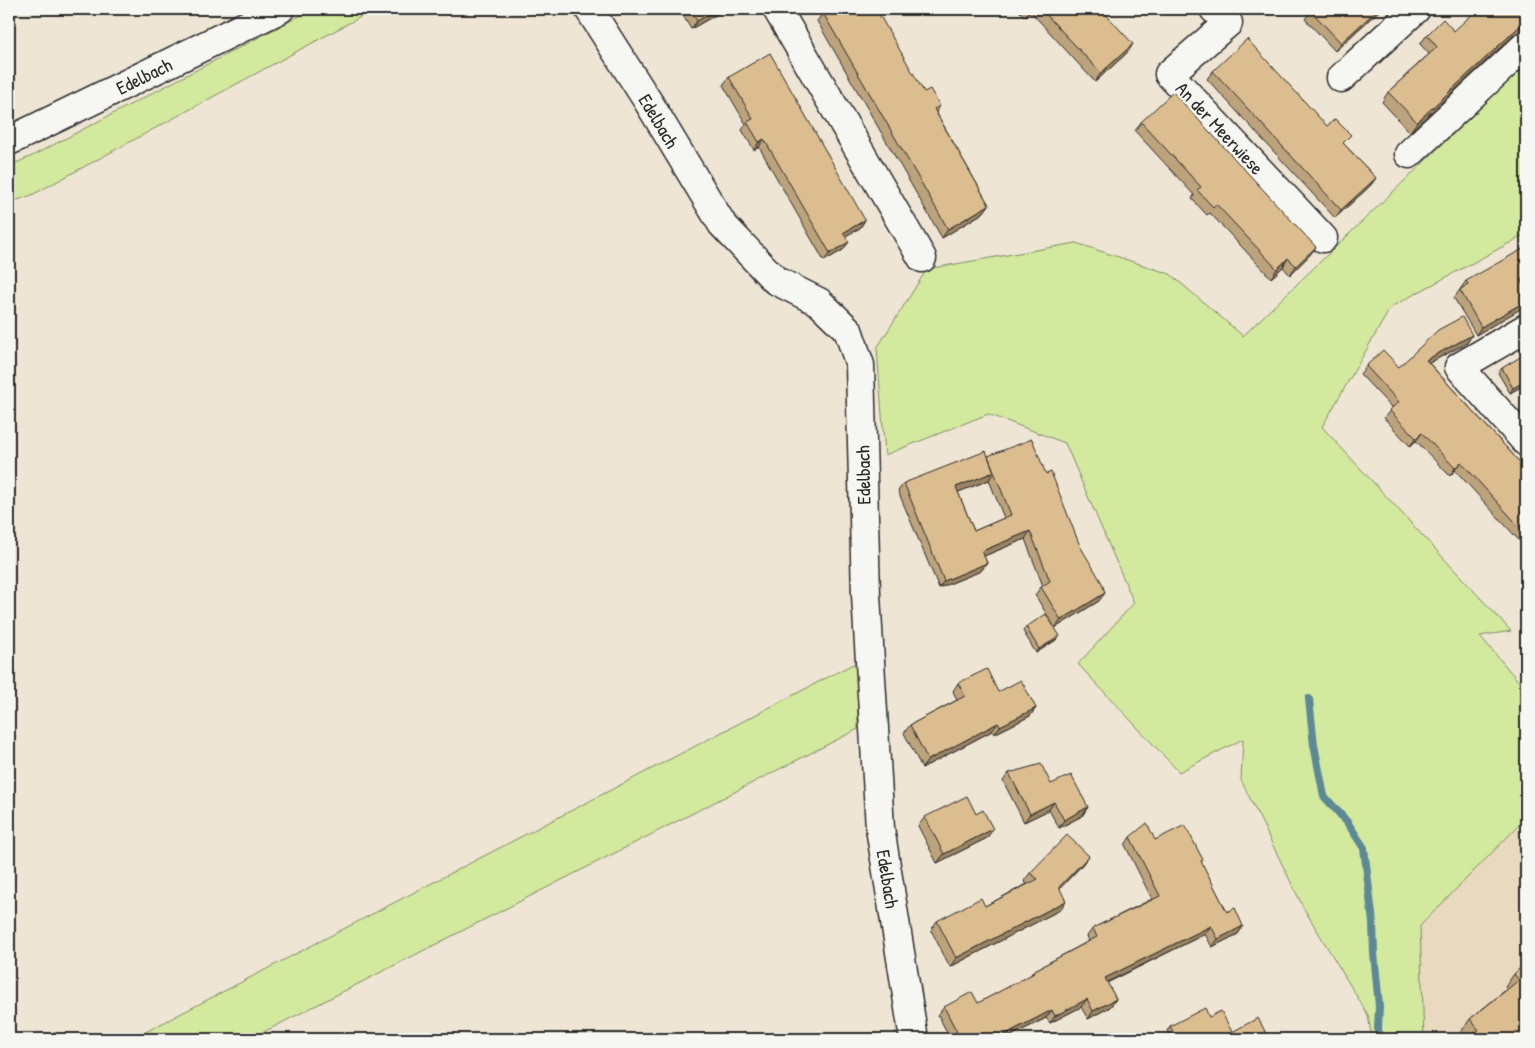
<svg xmlns="http://www.w3.org/2000/svg" width="1535" height="1048" font-family="'Patrick Hand',sans-serif">
<rect width="100%" height="100%" fill="#eee5d4"/>
<filter id="ink" filterUnits="userSpaceOnUse"><feTurbulence type="fractalNoise" baseFrequency=".02" numOctaves="2"/><feDisplacementMap in="SourceGraphic" scale="10" xChannelSelector="R" yChannelSelector="G"/><feConvolveMatrix kernelMatrix="1 2 1 2 8 2 1 2 1" color-interpolation-filters="sRGB"/></filter>
<g filter="url(#ink)">
<!-- built -->
<path fill="#e9d9bf" d="M1526,818V1039H1424L1420,926Z"/>
<!-- green -->
<path fill="#d3e99e" stroke="#7f8a64" d="M313,9H375L32,195L9,203V166L32,156Z
M1526,64V234L1391,307L1322,427L1511,631L1480,636L1526,690V818L1420,926L1424,1039H1372L1368,1015L1303,907L1241,780L1243,739L1179,772L1078,664L1134,603L1065,443L988,414L885,455L877,348L927,269L1076,243L1170,274L1243,336Z
M857,662L858,729L250,1039H132Z"/>
<g fill="none" stroke-linecap="round" stroke-linejoin="round">
<!-- stream -->
<path stroke="#5d8996" stroke-width="8" d="M1309,699L1314,745L1324,796L1347,822L1364,848L1373,923L1374,953L1379,1006L1378,1029L1380,1039"/>
<defs>
<path id="street" d="M589,9L649,103L722,224L775,280L819,302L848,330L860,365L866,595L880,828L914,1039
M777,9L922,258
M1214,9L1228,23L1169,74L1323,238
M1341,78L1416,9
M1409,154L1526,45
M1526,328L1459,367L1526,442"/>
<path id="secondary" d="M9,141L280,9"/>
</defs>
<!-- street casing -->
<use href="#street" stroke="#2b2b2b" stroke-width="31"/>
<!-- secondary casing -->
<use href="#secondary" stroke="#2b2b2b" stroke-width="31"/>
<!-- street -->
<use href="#street" stroke="#f6f6f2" stroke-width="28"/>
<!-- secondary -->
<use href="#secondary" stroke="#f6f6f2" stroke-width="28"/>
</g>
<!-- wall -->
<path fill="#bda37b" stroke="#2b2b2b" fill-rule="evenodd" d="M679,9H726L691,29Z
M1017,9H1101L1128,52L1095,82L1031,12L1025,17Z
M1381,9L1335,51L1305,19L1311,11Z
M1526,10V28L1515,34L1410,132L1382,102L1388,92L1429,54L1420,44L1427,35L1454,31Z
M849,12L924,92L940,106L936,112L989,205L983,213L942,238L817,21L823,13Z
M1213,71L1344,144L1376,178L1370,186L1335,218L1207,79Z
M729,77L865,220L860,228L845,236L843,250L824,261L759,147L754,150L742,130L746,124L723,85Z
M1141,122L1310,255L1290,275L1283,267L1271,278L1210,213L1207,215L1192,199L1194,195L1135,131Z
M1466,281L1523,284L1526,289V305L1476,335L1454,298Z
M1472,335L1467,343L1429,363L1526,469V548L1455,470L1450,476L1416,441L1410,446L1384,418L1392,408L1360,374L1366,366L1399,367Z
M1502,368L1526,384L1510,393L1498,373Z
M988,456L1046,474L1099,601L1055,628L1035,595L1041,587L1043,586L1025,539L984,556L987,563L981,571L939,588L898,491L904,483ZM989,480L1004,518L974,531L958,492Z
M1526,553V560L1524,557Z
M1026,627L1060,636L1056,640L1036,653L1023,631Z
M958,683L998,692L1036,708L1030,716L994,734L992,731L922,768L904,733L910,725L957,700L953,691Z
M1009,773L1051,784L1088,807L1082,816L1059,828L1049,810L1024,822L1003,781Z
M925,817L987,838L937,863L918,826Z
M1130,837L1155,840L1203,860L1201,862L1227,912L1243,926L1238,934L1212,947L1205,934L1107,983L1116,999L1110,1007L1088,1019L1081,1007L1050,1023L1046,1018L1005,1039H944L949,1036L938,1015L944,1007L978,1003L1030,976L1033,971L1089,941L1087,936L1093,928L1152,899L1125,845Z
M1082,865L1060,888V910L950,967L931,930L937,921L985,906L1027,884L1024,881L1030,873Z
M1526,962V1039H1467L1461,1032L1470,1019L1507,989L1505,987L1514,974Z
M1209,1017L1232,1032L1269,1039H1171L1167,1031L1170,1026Z"/>
<!-- shaded-wall -->
<path fill="#9a8464" stroke="#2b2b2b" d="M718,9H726L691,29L697,21Z
M1030,9H1033L1031,12L1025,17Z
M1378,9H1381L1335,51L1341,43Z
M1526,22V28L1515,34L1410,132L1417,122L1522,24Z
M1133,44L1128,52L1095,82L1101,73Z
M764,139L759,147L754,150L759,142Z
M1376,178L1370,186L1335,218L1341,210Z
M989,205L983,213L942,238L948,229Z
M865,220L860,228L837,241L843,233Z
M849,242L843,250L824,261L830,253Z
M1316,247L1310,255L1290,275L1296,266Z
M1288,258L1283,267L1271,278L1277,269Z
M1526,277V282L1515,288L1521,280Z
M1526,301V306L1476,335L1481,327Z
M1472,335L1467,343L1420,368L1426,360Z
M1526,381V384L1510,393L1513,388Z
M1422,433L1416,441L1410,446L1416,438Z
M1461,462L1455,470L1450,476L1455,468Z
M994,472L989,480L951,495L956,487Z
M1030,531L1025,539L977,559L982,551Z
M987,563L981,571L939,588L944,581Z
M1105,593L1099,601L1055,628L1061,620Z
M1060,636L1056,640L1036,653L1039,649Z
M1036,708L1030,716L994,734L1000,726Z
M998,723L992,731L922,768L928,760Z
M1054,802L1049,810L1024,822L1030,814Z
M1088,807L1082,816L1059,828L1064,820Z
M993,829L987,838L937,863L944,854Z
M1089,856L1082,865L1053,896L1059,887Z
M1066,901L1060,910L950,967L956,958Z
M1211,926L1205,934L1099,986L1105,978Z
M1243,926L1238,934L1212,947L1218,939Z
M1087,999L1081,1007L1050,1023L1055,1016Z
M1116,999L1110,1007L1088,1019L1093,1011Z
M1052,1010L1046,1018L1005,1039H996Z
M1526,1034V1039H1520Z"/>
<!-- building -->
<path fill="#dcbd8f" stroke="#2b2b2b" d="M690,9H718L697,21Z
M830,9H847L849,12L854,9H876L924,92L930,89L940,106L934,109L989,205L948,229L823,13Z
M1041,9H1101L1133,44L1101,73Z
M1314,9H1378L1341,43L1311,11Z
M1478,9H1525L1526,10V22L1522,24L1417,122L1388,92L1437,47L1427,35L1443,19L1454,31Z
M1247,39L1327,126L1335,119L1351,135L1343,143L1376,178L1341,210L1213,71Z
M770,53L865,220L843,233L849,242L830,253L764,139L759,142L747,122L753,119L729,77Z
M1173,92L1316,247L1296,266L1288,258L1277,269L1216,204L1213,207L1197,190L1201,187L1141,122Z
M1526,247V277L1521,280L1526,289V301L1481,327L1460,290L1468,284L1466,281Z
M1462,317L1472,335L1426,360L1526,469V534L1461,462L1455,468L1422,433L1416,438L1389,410L1399,402L1366,366L1383,350L1399,367L1438,330Z
M1522,356L1526,364V381L1513,388L1502,368Z
M1032,439L1046,474L1051,472L1080,546L1102,583L1105,593L1061,620L1041,587L1050,581L1030,531L982,551L987,563L944,581L904,483L986,451L994,472L956,487L974,531L1011,515L988,456Z
M1046,614L1060,636L1039,649L1026,627Z
M987,669L998,692L1021,680L1036,708L1000,726L998,723L928,760L910,725L965,696L958,683Z
M1041,764L1051,784L1071,775L1088,807L1064,820L1054,802L1030,814L1009,773Z
M967,796L976,814L983,810L993,829L944,854L925,817Z
M1147,823L1155,840L1185,825L1203,860L1201,861L1227,912L1235,908L1243,926L1218,939L1211,926L1105,978L1116,999L1093,1011L1087,999L1055,1016L1052,1010L996,1039H994L993,1036L986,1039H944L957,1032L944,1007L972,992L978,1003L1034,973L1033,971L1097,937L1093,928L1160,896L1130,837Z
M1067,835L1089,856L1059,887L1066,901L956,958L937,921L981,898L985,906L1038,879L1030,873Z
M1526,962V1034L1520,1039H1468L1479,1030L1470,1019L1519,980L1514,974Z
M1205,1008L1209,1017L1221,1011L1232,1032L1258,1018L1269,1039H1177L1170,1026Z"/>
</g>
<g text-anchor="middle" stroke-width="4.5" stroke-linejoin="round" paint-order="stroke">
<!-- street labels -->
<g font-size="19" fill="#2b2b2b" stroke="#f6f6f2">
<text transform="translate(144 76) rotate(-26)" y="7">Edelbach</text>
<text transform="translate(659 121) rotate(59)" y="7">Edelbach</text>
<text transform="translate(1220 128) rotate(47)" y="7">An der Meerwiese</text>
<text transform="translate(863 475) rotate(-91)" y="7">Edelbach</text>
<text transform="translate(888 879) rotate(81)" y="7">Edelbach</text>
</g>
</g>
<!-- margin -->
<rect width="1535" height="1048" fill="none" stroke="#f6f6f2" stroke-width="30"/>
<rect x="15" y="15" width="1505" height="1018" fill="none" stroke="#2b2b2b" stroke-width="2" filter="url(#ink)"/>
</svg>
